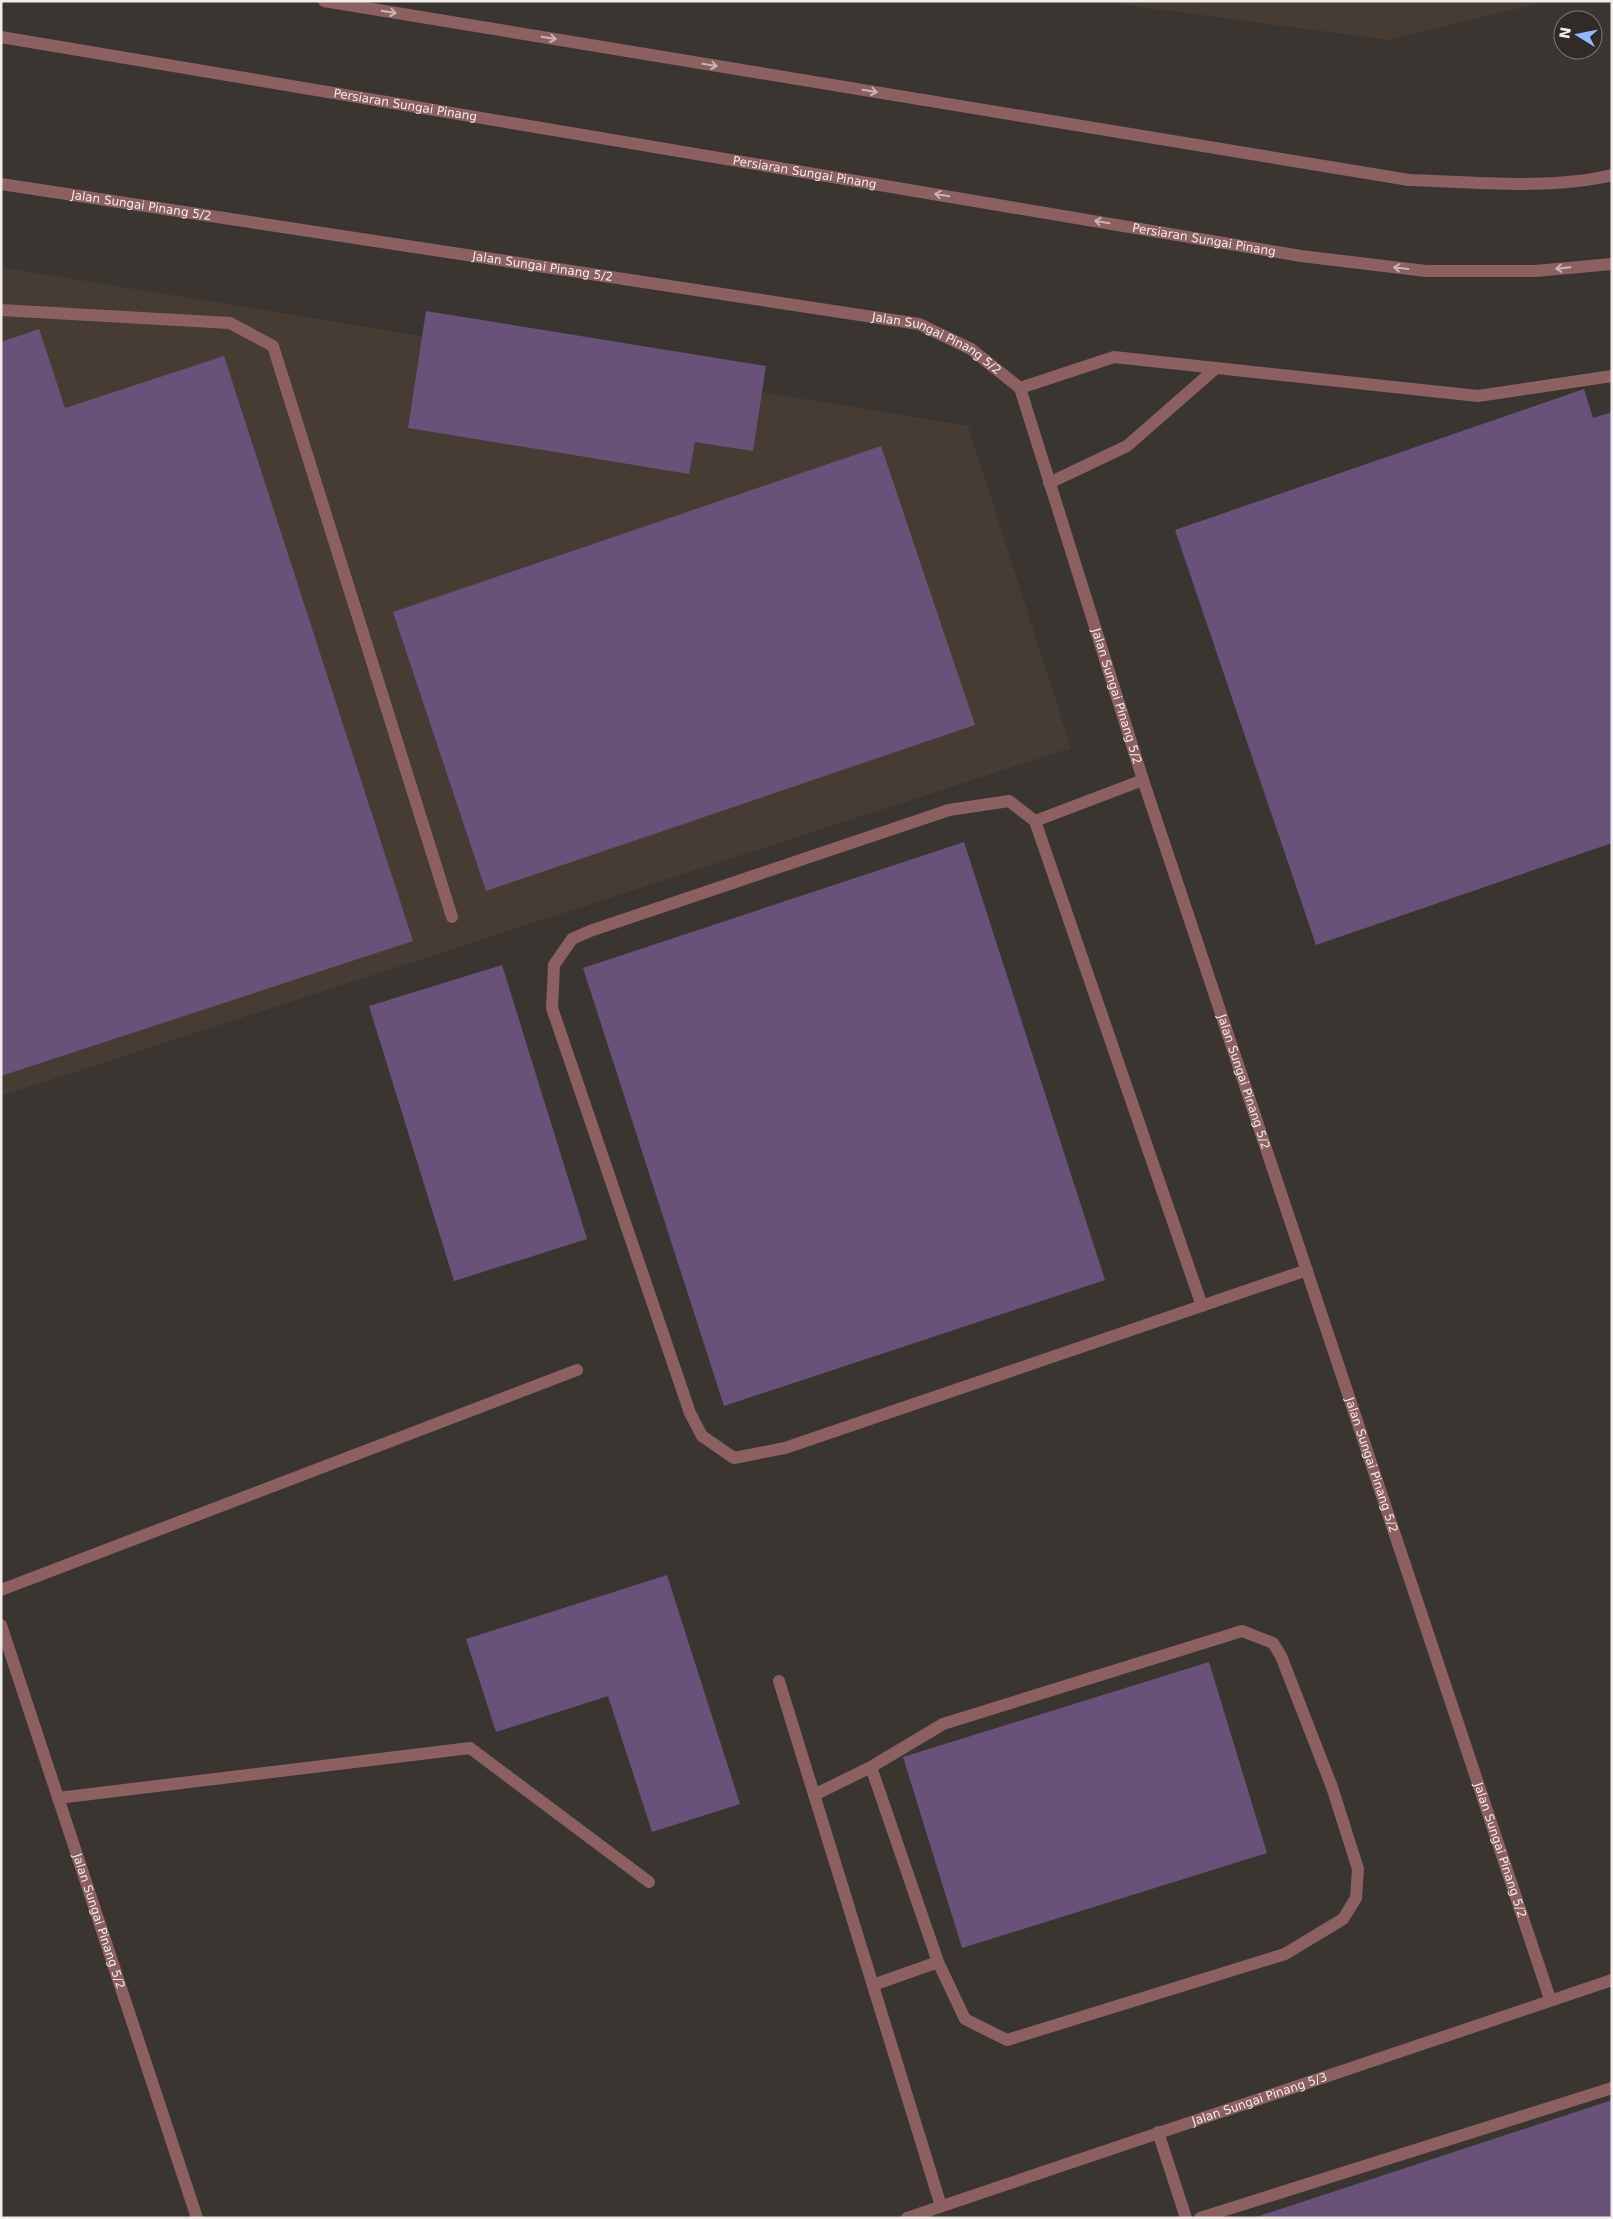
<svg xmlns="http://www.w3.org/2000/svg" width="1613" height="2219" font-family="'DejaVu Sans',sans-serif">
<rect width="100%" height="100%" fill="#3a3531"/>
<!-- built -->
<path fill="#463c33" d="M1097,1H1549L1388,40Z
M1,267L968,426L1071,748L1,1096Z"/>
<!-- building -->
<path fill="#68527a" d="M426,311L766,366L753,451L695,442L689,474L408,428Z
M39,329L65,408L224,356L413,941L1,1076V342Z
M1584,389L1593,418L1612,412V843L1316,945L1175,530Z
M881,446L975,725L486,891L393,612Z
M964,842L1105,1280L724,1406L583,968Z
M502,965L587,1239L454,1281L369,1006Z
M667,1575L740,1804L652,1832L608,1696L496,1732L466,1639Z
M1209,1662L1267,1853L962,1948L903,1757Z
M1612,2100V2218H1257L1256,2217Z"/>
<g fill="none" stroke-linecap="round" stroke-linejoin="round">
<!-- minor -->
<g stroke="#8c6061" stroke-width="12">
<path d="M324,1L1409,180C1471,182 1552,190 1612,175"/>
<path id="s1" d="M1,37L1301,256L1426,271H1535L1612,264"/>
<path id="s2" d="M1,184L919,324L971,349L1020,388L1143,780L1550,1999"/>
<path d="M1,310L230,323L273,346L452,917"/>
<path d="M1020,388L1114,357L1478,396L1612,376"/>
<path d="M1049,483L1127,446L1215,369"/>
<path d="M1035,821L1143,780"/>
<path d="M1202,1306L1035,821L1009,801L949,810L590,931L572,939L554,965L552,1008L690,1413L702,1436L734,1458L785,1448L1307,1270"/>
<path d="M1,1590L577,1370"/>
<path id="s3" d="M1,1625L197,2218"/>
<path d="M779,1681L941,2206"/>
<path d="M814,1795L871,1767L943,1724L1242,1631L1273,1643L1281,1656L1332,1787L1358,1869L1356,1898L1343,1919L1285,1954L1007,2040L965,2019L938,1962L871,1767"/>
<path d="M58,1798L470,1748L649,1882"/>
<path d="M873,1985L938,1962"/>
<path d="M1158,2132L1186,2218"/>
<path id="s4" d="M907,2218L1612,1980"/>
<path d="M1200,2218L1612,2088"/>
</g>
</g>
<!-- one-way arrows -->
<defs><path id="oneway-shaft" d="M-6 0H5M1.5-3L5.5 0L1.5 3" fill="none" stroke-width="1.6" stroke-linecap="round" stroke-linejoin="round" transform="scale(1.25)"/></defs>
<g stroke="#c7b4b3">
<use href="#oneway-shaft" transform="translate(389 12) rotate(9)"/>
<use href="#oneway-shaft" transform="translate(549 38) rotate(9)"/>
<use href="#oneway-shaft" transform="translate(710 65) rotate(9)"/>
<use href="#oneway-shaft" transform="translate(870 91) rotate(9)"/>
<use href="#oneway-shaft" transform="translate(942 195) rotate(-170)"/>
<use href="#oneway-shaft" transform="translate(1102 222) rotate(-170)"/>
<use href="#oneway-shaft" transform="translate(1401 268) rotate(-173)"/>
<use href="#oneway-shaft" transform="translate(1563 268) rotate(174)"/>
</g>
<g text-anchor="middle" stroke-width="5" stroke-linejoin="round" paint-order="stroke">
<!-- street labels -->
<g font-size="12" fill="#efece9" stroke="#302b27">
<text dy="4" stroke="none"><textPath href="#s1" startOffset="410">Persiaran Sungai Pinang</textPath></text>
<text dy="4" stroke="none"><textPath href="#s1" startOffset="815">Persiaran Sungai Pinang</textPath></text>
<text dy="4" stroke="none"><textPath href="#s2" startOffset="142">Jalan Sungai Pinang 5/2</textPath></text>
<text dy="4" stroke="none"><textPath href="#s1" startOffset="1220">Persiaran Sungai Pinang</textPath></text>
<text dy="4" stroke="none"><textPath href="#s2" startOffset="548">Jalan Sungai Pinang 5/2</textPath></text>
<text dy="4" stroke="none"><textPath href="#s2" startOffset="952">Jalan Sungai Pinang 5/2</textPath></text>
<text dy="4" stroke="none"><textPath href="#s2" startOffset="1372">Jalan Sungai Pinang 5/2</textPath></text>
<text dy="4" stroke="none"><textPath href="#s2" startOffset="1778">Jalan Sungai Pinang 5/2</textPath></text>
<text dy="4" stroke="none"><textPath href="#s2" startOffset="2182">Jalan Sungai Pinang 5/2</textPath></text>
<text dy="4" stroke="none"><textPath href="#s2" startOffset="2588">Jalan Sungai Pinang 5/2</textPath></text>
<text dy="4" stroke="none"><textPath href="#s3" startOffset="312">Jalan Sungai Pinang 5/2</textPath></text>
<text dy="4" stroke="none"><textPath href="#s4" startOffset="372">Jalan Sungai Pinang 5/3</textPath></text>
</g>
</g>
<!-- border -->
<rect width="1613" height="2219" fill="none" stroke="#efece9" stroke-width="5"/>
<!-- north arrow -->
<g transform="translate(1578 35) rotate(280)"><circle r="24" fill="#302b27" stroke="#7c7875"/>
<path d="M0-4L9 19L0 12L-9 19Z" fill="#94b7fd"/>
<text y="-8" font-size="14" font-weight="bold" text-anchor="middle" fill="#efece9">N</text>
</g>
</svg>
